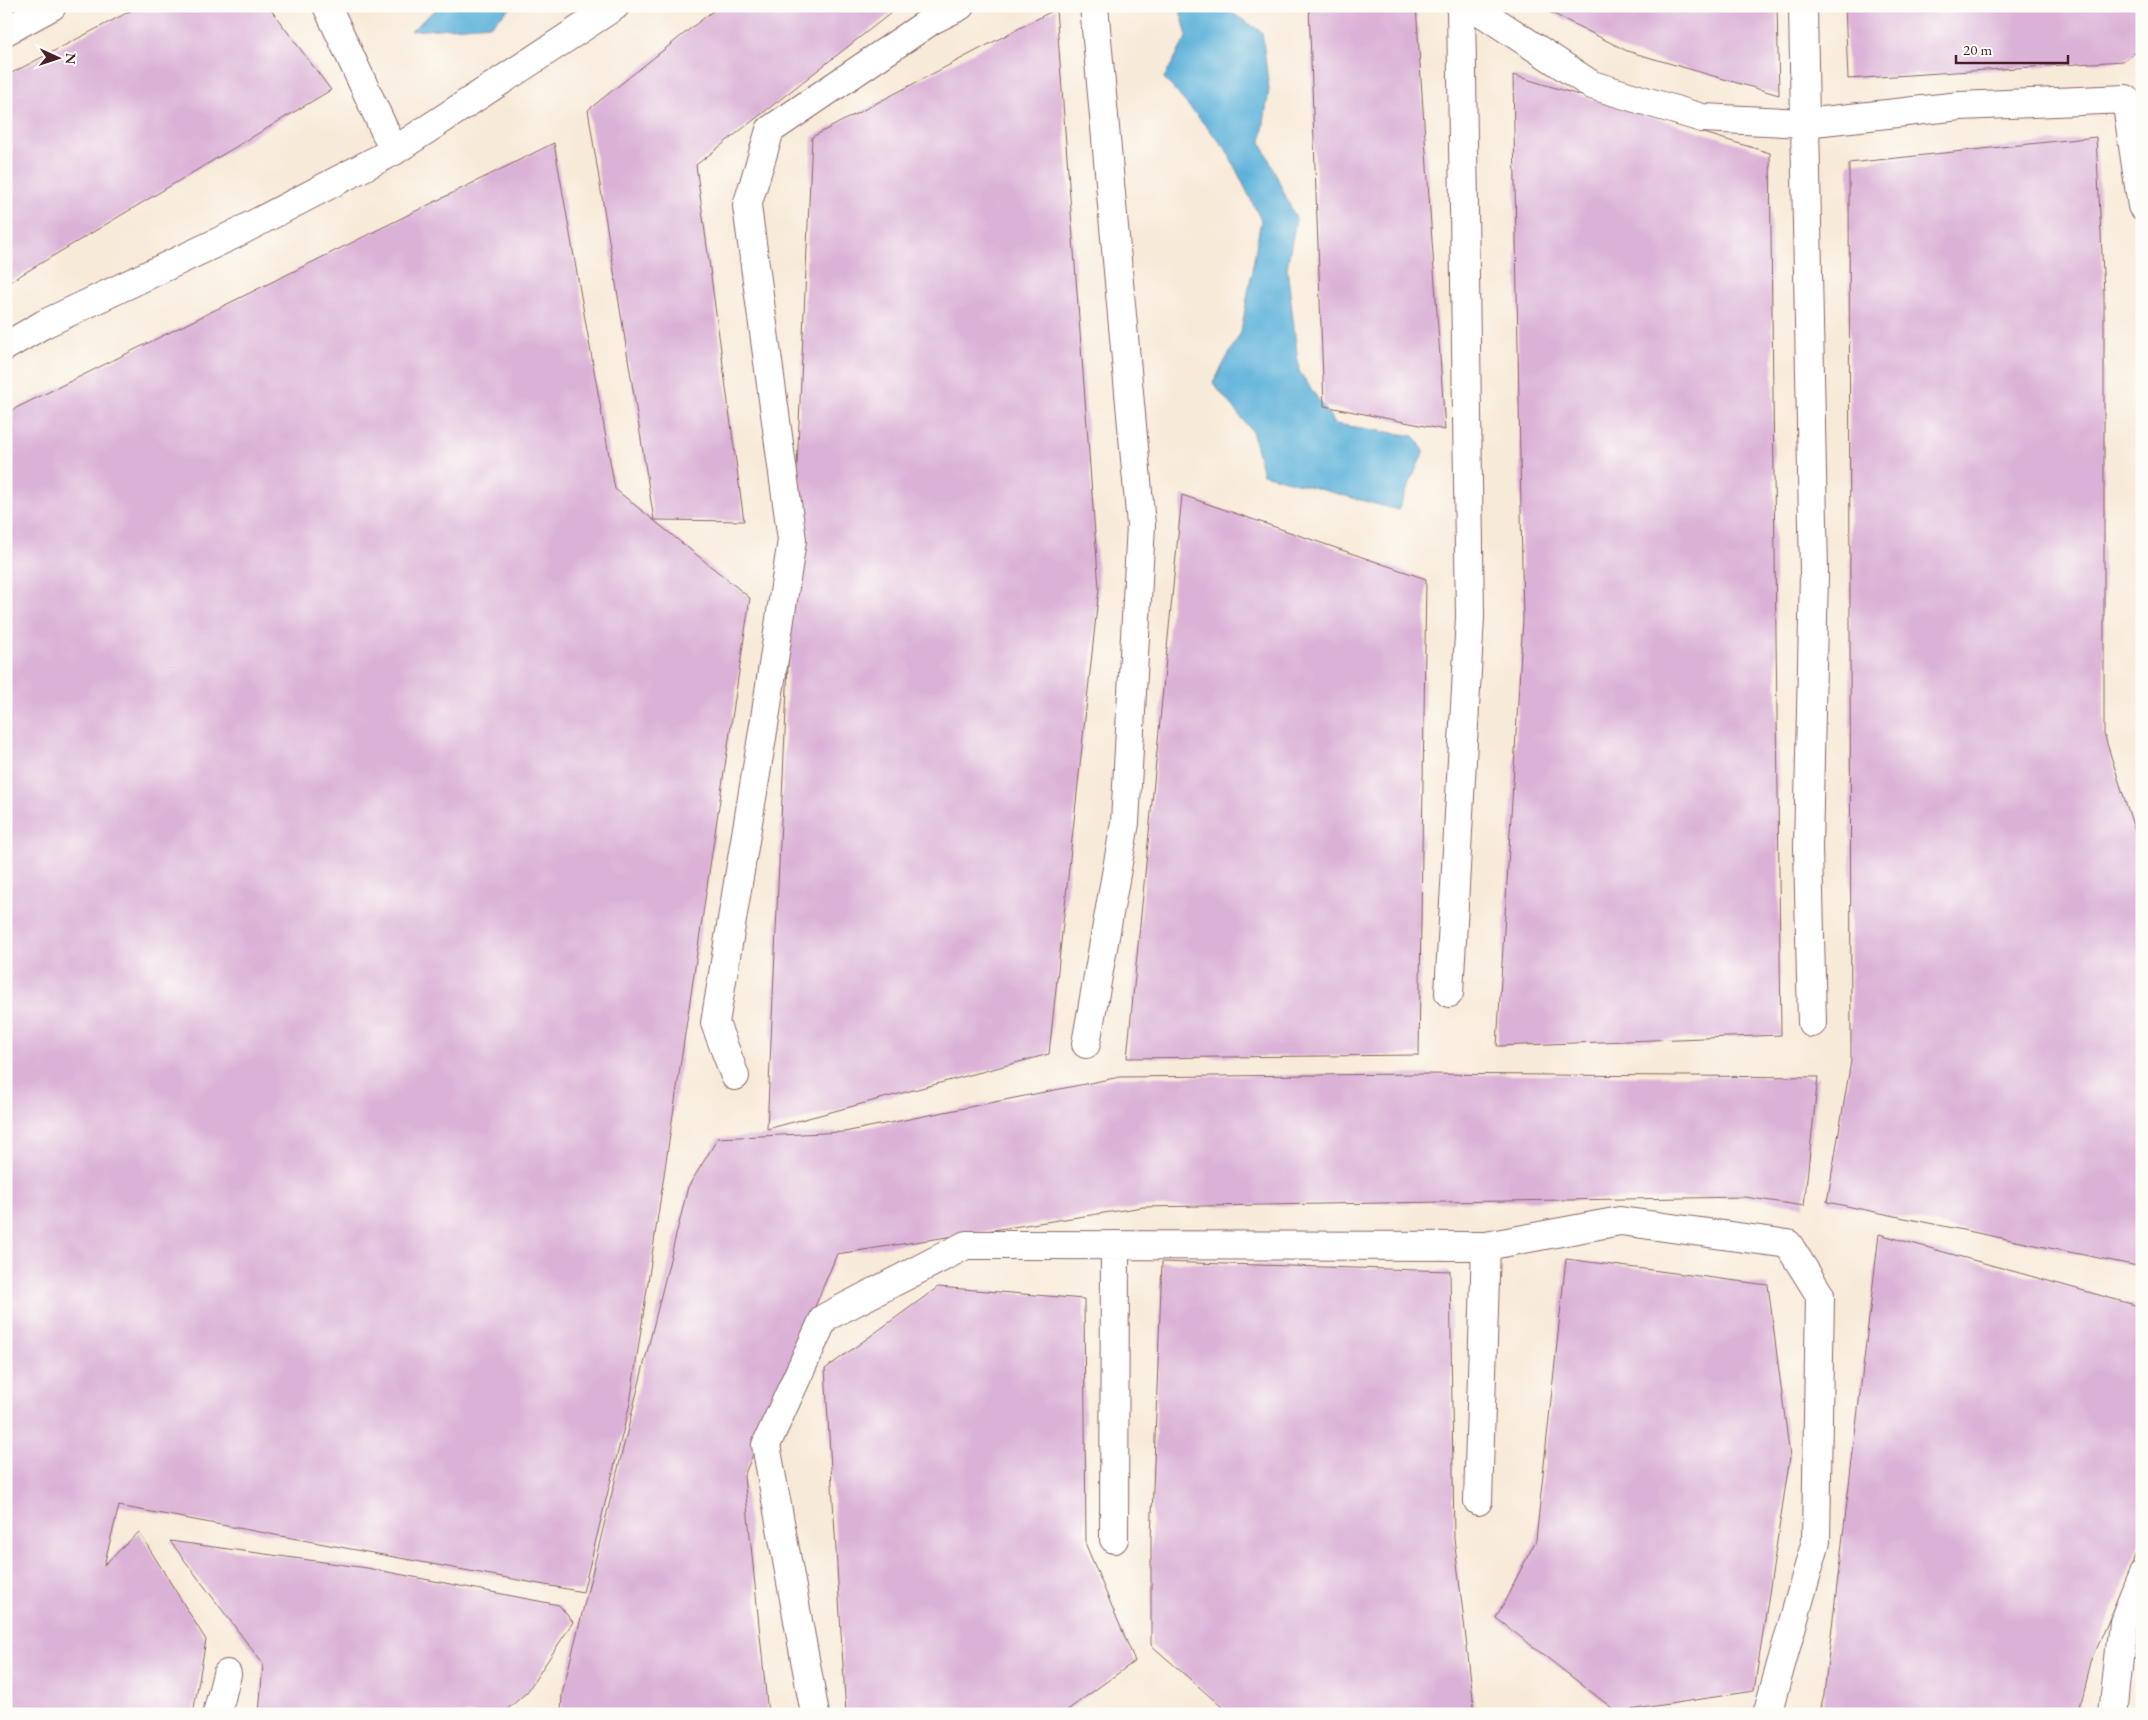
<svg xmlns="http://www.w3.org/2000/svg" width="2148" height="1720" font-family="'EB Garamond',serif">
<rect width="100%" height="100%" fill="#fdfcf7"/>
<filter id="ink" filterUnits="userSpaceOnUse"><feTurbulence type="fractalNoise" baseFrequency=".02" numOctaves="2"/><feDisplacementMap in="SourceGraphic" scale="10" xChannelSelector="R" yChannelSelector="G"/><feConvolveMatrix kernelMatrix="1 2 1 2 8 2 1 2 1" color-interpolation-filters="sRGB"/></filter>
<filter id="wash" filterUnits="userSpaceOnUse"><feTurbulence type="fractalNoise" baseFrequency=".0096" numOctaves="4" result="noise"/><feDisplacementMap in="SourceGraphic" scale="20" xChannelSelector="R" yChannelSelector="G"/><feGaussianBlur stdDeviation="1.12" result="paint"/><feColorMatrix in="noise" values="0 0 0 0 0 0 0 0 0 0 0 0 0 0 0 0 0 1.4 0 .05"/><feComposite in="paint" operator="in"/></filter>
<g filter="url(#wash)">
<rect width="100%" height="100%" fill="#f8ead9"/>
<!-- water -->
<path fill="#5fb2da" stroke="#546882" d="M440,6H513L491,25L411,31Z
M1179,6H1221L1262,32L1269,90L1261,142L1296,219L1287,267L1299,371L1335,424L1414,436L1424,451L1398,510L1263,474L1252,431L1213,383L1241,332L1261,220L1226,149L1164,78L1187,36Z"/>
<g id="blocks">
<!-- building -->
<path fill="#dbb2d7" d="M140,6H268L331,90L6,284V76Z
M719,6H900L696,165L744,521L654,520L588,110Z
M1309,6H1416L1445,430L1324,406Z
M1538,6H1777L1779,95L1627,51Z
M1845,6H2142V48L2123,61L1848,79Z
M1056,9L1099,588L1049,1054L767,1129L812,137Z
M1513,75L1770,153L1781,1035L1497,1046L1523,619Z
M2096,137L2104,293V734L2142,854V1267L1827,1202L1851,1061L1849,163Z
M554,143L615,489L750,598L630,1403L583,1592L119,1506L104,1565L139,1532L206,1640L193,1714H6V413Z
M1182,495L1426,579L1419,1055L1127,1058Z
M1415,1074L1818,1077L1804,1206L1745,1197L1143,1207L837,1254L744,1476L768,1714H561L562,1694L688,1187L718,1138L844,1132L1120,1077Z
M1879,1234L2142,1307V1540L2090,1662L2077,1714H1819L1824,1694Z
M1566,1259L1768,1285L1790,1457L1754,1691L1617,1712L1496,1618L1536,1540Z
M1162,1262L1450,1271L1454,1538L1475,1714H1230L1151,1645V1539Z
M938,1287L1084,1299L1086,1545L1135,1661L1062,1714H846L825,1369Z
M170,1541L367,1568L559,1605L573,1622L527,1692L502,1714H259L263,1664Z"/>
</g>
</g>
<g filter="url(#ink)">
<use href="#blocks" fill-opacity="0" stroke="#876668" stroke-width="1"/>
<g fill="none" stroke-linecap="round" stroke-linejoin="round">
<defs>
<path id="street" d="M327,6L394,151
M1472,6L1592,85L1702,118L1805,123L1814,573L1808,848L1812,1023
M1803,6L1805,123L1960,106L2126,99L2142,206
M6,31L52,6
M1449,993L1470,617L1461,6
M1086,1044L1125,823L1141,525L1094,6
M735,1076L715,1023L764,725L792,540L747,206L770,130L932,20L960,6
M1478,1501L1486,1246
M1114,1539L1115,1245
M217,1714L227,1674
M815,1714L766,1445L824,1318L966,1245L1486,1246L1620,1221L1788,1244L1820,1295L1816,1541L1767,1714
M2113,1714L2123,1622L2142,1575"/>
<path id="secondary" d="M6,346L44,324L233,235L394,151L615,6"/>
</defs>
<!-- street casing -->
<use href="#street" stroke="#876668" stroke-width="30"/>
<!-- secondary casing -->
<use href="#secondary" stroke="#876668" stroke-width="30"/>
<!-- street -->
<use href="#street" stroke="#fff" stroke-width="28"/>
<!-- secondary -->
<use href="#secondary" stroke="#fff" stroke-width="28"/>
</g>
</g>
<!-- margin -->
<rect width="2148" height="1720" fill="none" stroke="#fdfcf7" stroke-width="25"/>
<!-- north arrow -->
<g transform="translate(58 58) rotate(93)" stroke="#fdfcf7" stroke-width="4" paint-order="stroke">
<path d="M0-4L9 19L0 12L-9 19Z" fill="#4a1f2b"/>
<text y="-8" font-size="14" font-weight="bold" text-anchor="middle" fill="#4a1f2b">N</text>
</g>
<!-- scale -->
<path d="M1956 55v8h112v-8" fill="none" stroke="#4a1f2b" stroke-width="2.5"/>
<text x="1963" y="55" font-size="15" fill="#4a1f2b" stroke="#fdfcf7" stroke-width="4" paint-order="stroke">20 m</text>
</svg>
